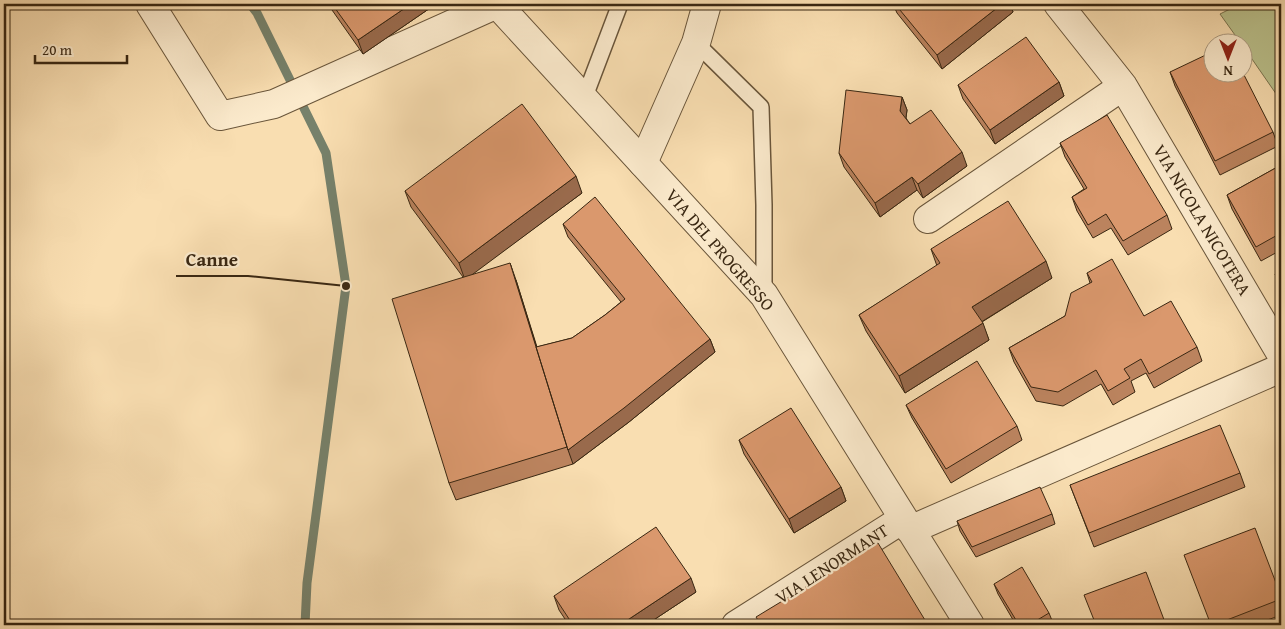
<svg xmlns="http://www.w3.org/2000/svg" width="1285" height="629" font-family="'Gentium Book Plus',serif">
<rect width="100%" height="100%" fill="#f9deb1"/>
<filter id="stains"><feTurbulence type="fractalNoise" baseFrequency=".004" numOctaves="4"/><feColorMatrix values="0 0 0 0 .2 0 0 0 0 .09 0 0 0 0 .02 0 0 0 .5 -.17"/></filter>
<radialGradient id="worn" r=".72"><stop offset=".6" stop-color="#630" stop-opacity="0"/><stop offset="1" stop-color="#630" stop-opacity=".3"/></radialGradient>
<!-- green -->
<path fill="#bbc28d" stroke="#7a7450" d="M1240,4H1281V101L1243,46L1242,42H1240L1220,14Z"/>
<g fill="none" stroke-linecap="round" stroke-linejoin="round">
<!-- stream -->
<path stroke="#76816b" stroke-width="9" d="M250,4L257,13L326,153L346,286L307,583L305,625"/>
<defs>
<path id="service" d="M696,43L761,107L764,205V294
M584,99L620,4"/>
<path id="minor" d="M150,4L220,116L274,104L497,4
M1058,4L1123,86L1281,354
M643,163L696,43L707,4
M928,219L1123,86
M736,625L903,519"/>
<path id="tertiary" d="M497,4L764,295L970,625
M910,530L1281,368"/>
</defs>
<!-- service casing -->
<use href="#service" stroke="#69553a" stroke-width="18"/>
<!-- minor casing -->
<use href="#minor" stroke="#69553a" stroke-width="30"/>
<!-- tertiary casing -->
<use href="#tertiary" stroke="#69553a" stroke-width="30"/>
<!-- service -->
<use href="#service" stroke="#fbeacc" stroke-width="15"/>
<!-- minor -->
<use href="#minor" stroke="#fbeacc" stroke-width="28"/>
<!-- tertiary -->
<use href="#tertiary" stroke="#fbeacc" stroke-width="28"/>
</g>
<!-- wall -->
<path fill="#bb835e" stroke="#392712" d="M330,4H436L363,54L332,10Z
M893,4H1010L1013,12L942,69L897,13Z
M1170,72L1273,132L1278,146L1220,175L1175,86Z
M1059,82L1064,96L995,144L963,99L958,85Z
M902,97L907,110L906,118L910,124L967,166L923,198L917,190L880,217L844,167L839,153Z
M1060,143L1167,215L1172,229L1128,255L1111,228L1093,238L1077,211L1072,197L1084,189L1065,157Z
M1281,165V250L1261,261L1232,209L1227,195Z
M405,191L582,193L472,274L516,280L537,347L572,338L605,315L621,302L568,237L563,224L710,339L715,352L629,422L573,464L456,500L449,483L463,277L411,207Z
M931,249L1052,278L982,322L989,340L905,393L866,331L859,315L937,266Z
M1087,273L1144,316L1197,347L1202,361L1154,388L1146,373L1131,381L1135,392L1113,405L1101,384L1063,406L1036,401L1014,362L1009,348L1065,316L1090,283Z
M906,405L1017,426L1022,440L951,483L912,418Z
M739,440L841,487L846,501L794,533L744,454Z
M1240,473L1245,487L1094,547L1070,485Z
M1052,514L1055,524L976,557L960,531L957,521Z
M994,584L1049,613L1053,623L1050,625H1016L998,594Z
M696,592L646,625H569L559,610L554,596Z
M1281,596V615L1254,625H1211Z"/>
<!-- shaded-wall -->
<path fill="#996a4c" stroke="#392712" d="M411,4H436L363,54L358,40Z
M1002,4H1010L1013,12L942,69L937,55Z
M1059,82L1064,96L995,144L990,130Z
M902,97L907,110L905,124L900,111Z
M962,152L967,166L923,198L918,184Z
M576,176L582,193L465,280L459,263Z
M912,177L917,190L880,217L875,203Z
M1046,261L1052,278L978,324L972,307Z
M510,263L516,280L568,450L710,339L715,352L629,422L573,464L567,447Z
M983,323L989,340L905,393L899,376Z
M841,487L846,501L794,533L789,519Z
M691,578L696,592L646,625H620Z"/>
<!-- building -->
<path fill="#da986d" stroke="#392712" d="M332,4H411L358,40Z
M895,4H1002L937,55Z
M1026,37L1059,82L990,130L958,85Z
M1212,52V72H1242V71L1273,132L1215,161L1170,72Z
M846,90L902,97L900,111L910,124L931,110L962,152L918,184L912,177L875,203L839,153Z
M522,104L576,176L459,263L405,191Z
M1107,115L1167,215L1123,241L1106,214L1088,225L1072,197L1087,188L1060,143Z
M1281,165V233L1256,247L1227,195Z
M595,197L710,339L624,408L568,450L536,347L572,338L605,315L625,299L563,224Z
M1008,201L1046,261L972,307L983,323L899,376L859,315L940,263L931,249Z
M1112,259L1144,316L1171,301L1197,347L1149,374L1141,359L1124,369L1130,378L1108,391L1096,370L1058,392L1031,387L1009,348L1065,316L1071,293L1092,282L1087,273Z
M510,263L567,447L449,483L392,299Z
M1281,271V290L1275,274Z
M977,361L1017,426L946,469L906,405Z
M791,408L841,487L789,519L739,440Z
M1220,425L1240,473L1089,533L1070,485Z
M1040,487L1052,514L972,547L957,521Z
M656,527L691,578L620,625H573L554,596Z
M1255,528L1281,596V599L1214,625H1211L1184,555Z
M878,543L928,625H761L756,617Z
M1022,567L1049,613L1029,625H1019L994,584Z
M1146,572L1166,625H1096L1084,595Z"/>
<g text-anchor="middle" stroke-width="4.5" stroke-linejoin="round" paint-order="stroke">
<!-- street labels -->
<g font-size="18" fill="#392712" stroke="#fbeacc">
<text transform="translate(1202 220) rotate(59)" y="6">VIA NICOLA NICOTERA</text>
<text transform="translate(720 250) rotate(49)" y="6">VIA DEL PROGRESSO</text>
<text transform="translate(832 564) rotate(-33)" y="6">VIA LENORMANT</text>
</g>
</g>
<!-- callouts -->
<path fill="none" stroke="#392712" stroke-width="2" d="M346 286L248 276H176"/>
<circle fill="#392712" stroke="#fbeacc" stroke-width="2" cx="346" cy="286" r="5"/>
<g font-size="19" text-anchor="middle" font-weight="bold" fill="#392712" stroke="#fbeacc" stroke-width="4.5" stroke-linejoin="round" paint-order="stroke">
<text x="212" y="266">Canne</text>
</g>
<!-- margin -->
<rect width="1285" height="629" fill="none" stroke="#f9deb1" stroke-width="20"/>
<rect x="5" y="5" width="1275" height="619" fill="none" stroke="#392712" stroke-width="2.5"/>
<rect x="10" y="10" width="1265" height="609" fill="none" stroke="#392712"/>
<!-- north arrow -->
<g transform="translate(1228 58) rotate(180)"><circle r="24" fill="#fbeacc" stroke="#ad9c82"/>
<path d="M0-4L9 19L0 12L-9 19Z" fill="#8f2418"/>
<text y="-8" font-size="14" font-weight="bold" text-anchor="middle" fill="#392712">N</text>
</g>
<!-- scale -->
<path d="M35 55v8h92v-8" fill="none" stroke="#392712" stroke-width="2.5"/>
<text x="42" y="55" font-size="15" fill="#392712" stroke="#fbeacc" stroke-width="4" paint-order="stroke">20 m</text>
<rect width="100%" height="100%" filter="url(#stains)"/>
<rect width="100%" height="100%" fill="url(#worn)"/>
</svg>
